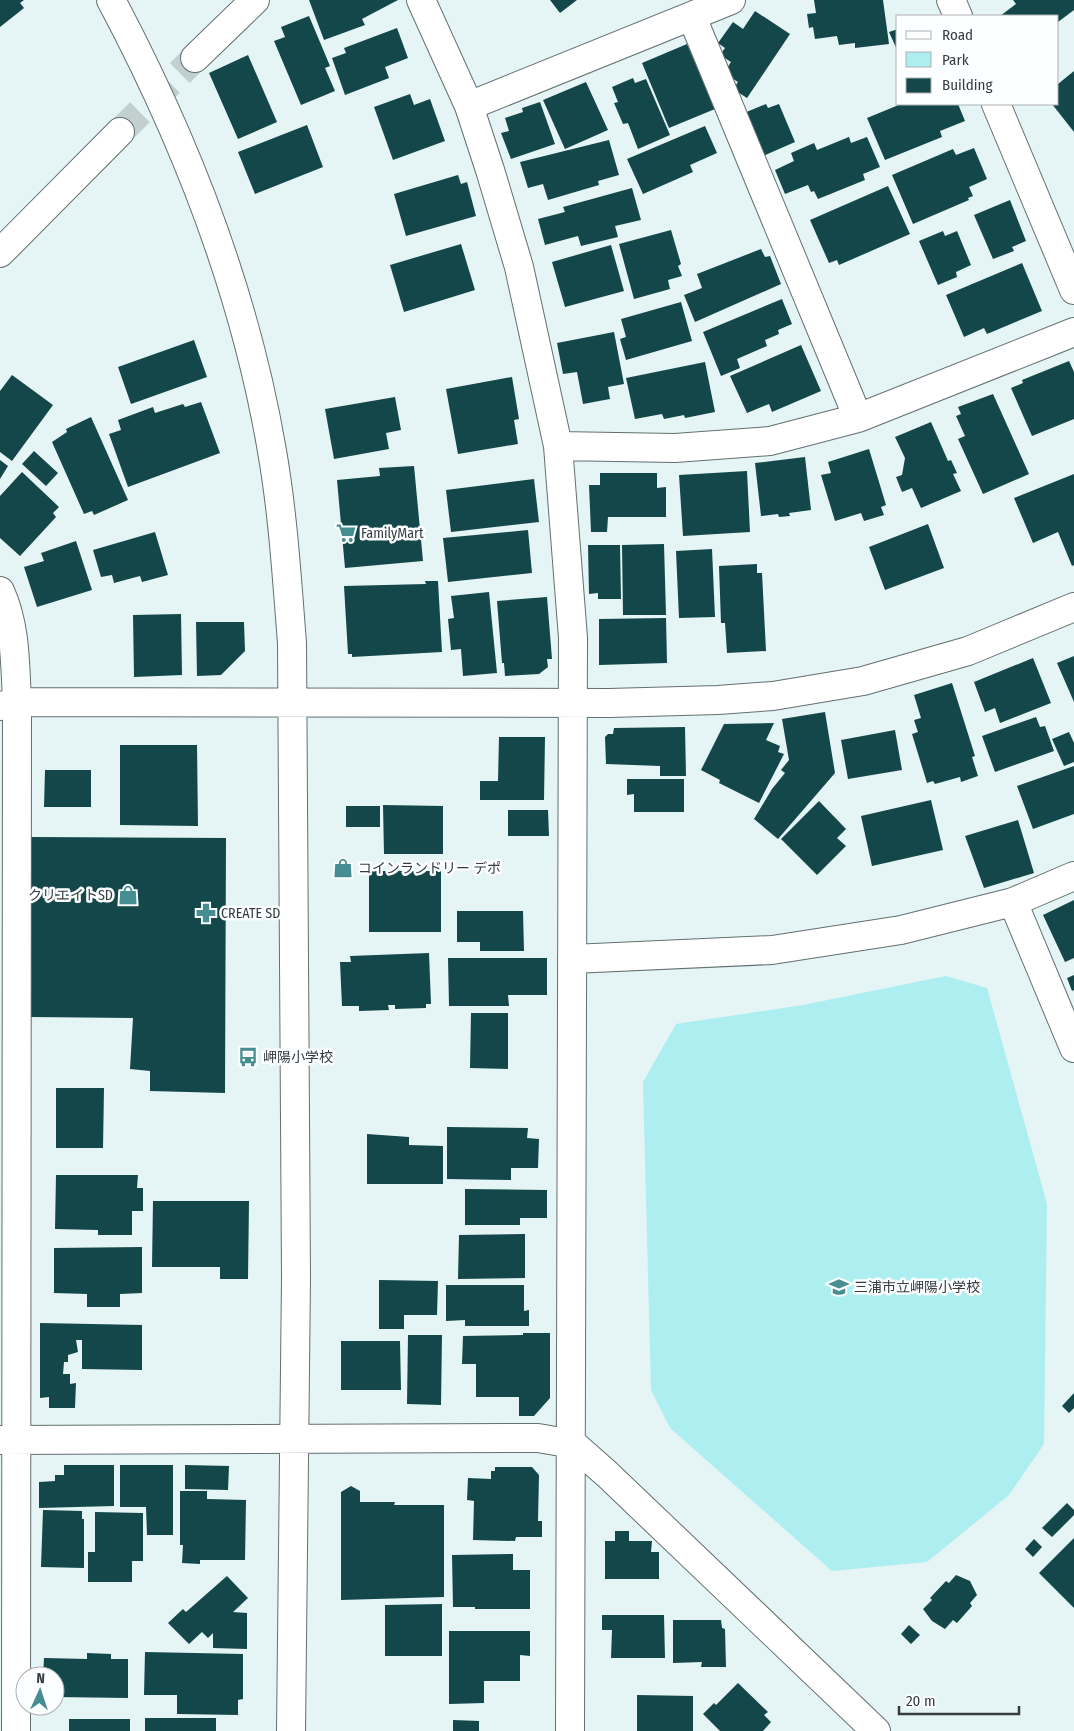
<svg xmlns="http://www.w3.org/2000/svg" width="1074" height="1731" font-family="'Fira Sans Condensed','Noto Sans JP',sans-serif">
<rect width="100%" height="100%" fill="#e5f4f4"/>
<!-- green -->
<path fill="#adeef0" d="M946,976L987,988L1047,1204L1044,1444L1009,1495L927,1562L832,1571L670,1428L651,1390L643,1082L676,1024L803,1005Z"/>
<!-- building -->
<path fill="#134749" d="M0,0H24L20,3L24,8L0,27Z
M309,0H398L362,19L365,25L324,40Z
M550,0H577L560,13Z
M814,0H883L889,44L855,48V43L839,45L837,36L815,39L813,27L809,28L807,14L816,13Z
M1013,0H1074V10L1058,22V16H1000L1016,4Z
M755,11L790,34L747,98L733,89L738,82L724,73L731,62L720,55L725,48L718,43L733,22L743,29Z
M309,16L330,66L325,68L335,91L301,105L274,41L285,37L281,27Z
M397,28L408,58L385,67L389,78L345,95L332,58L346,53L344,48Z
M898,29V52L889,32Z
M687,44L715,109L669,128L642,63Z
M248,55L277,122L238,139L209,73Z
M1074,71V132L1052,104H1058V84Z
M633,78L635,83L646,79L670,135L638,149L628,123L623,124L614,103L618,102L612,87Z
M586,82L608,130L565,149L543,100Z
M410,94L414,105L430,99L445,141L393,160L374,107Z
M540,102L555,144L511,159L501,133L509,131L505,118L523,112L522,108Z
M766,104L768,108L779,104L795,142L763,156L744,113Z
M901,104H958L965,121L940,131L942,137L885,160L867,118Z
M307,125L323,167L255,194L238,152Z
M705,126L717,153L690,165L693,172L643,194L627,159Z
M849,137L851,143L867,137L880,167L863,174L865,180L818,199L814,191L811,192L808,185L785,194L775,170L794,161L791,153L814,143L817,150Z
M609,140L619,175L598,181L599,185L548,200L543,184L528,188L520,162Z
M974,148L987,179L969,187L973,196L968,198L969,200L913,224L892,175L953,149L956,155Z
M458,175L461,184L467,182L476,216L406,236L394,194Z
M888,186L910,234L839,265L837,260L829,263L810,220Z
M632,188L641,220L615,226L618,237L581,246L578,236L545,245L538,219L565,212L563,207Z
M1010,200L1026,241L1012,247L1014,251L993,259L974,215Z
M671,230L681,264L678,266L682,276L668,280L670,289L634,299L619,244Z
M943,231L945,236L957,231L971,265L956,272L957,277L938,285L919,241Z
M461,244L475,290L404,312L390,265Z
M611,245L624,291L565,307L552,262Z
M761,249L765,257L770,256L781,284L695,322L684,295L702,288L697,274Z
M1022,263L1042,311L987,334L984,328L964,337L946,295Z
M782,299L792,324L778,330L779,334L765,340L767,346L737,359L740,368L721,376L703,332Z
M681,302L692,341L626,360L620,339L626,337L621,319Z
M614,332L624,384L608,387L610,399L583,404L577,372L563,374L557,343Z
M194,340L207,377L131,404L118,367Z
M801,345L821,391L772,412L769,404L747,413L730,376Z
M1069,361L1074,372V419L1032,436L1011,388L1023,383L1022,380Z
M705,362L715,412L685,418L684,415L664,419L662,414L635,419L626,378Z
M12,375L53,405L12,461L0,452V391Z
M512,377L519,419L514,420L518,444L458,454L446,389Z
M993,394L1029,474L983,494L958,439L965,436L956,416L961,414L958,407Z
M395,397L401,430L386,433L389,449L334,459L325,409Z
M201,402L220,453L128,487L109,434L121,430L118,420L153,407L155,413L183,404L185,407Z
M91,417L128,500L94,515L92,511L84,514L52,442L67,432L66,429Z
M931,422L948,461L951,460L957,473L953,474L961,491L921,508L912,488L902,492L896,477L902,475L905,458L895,437Z
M869,449L886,505L881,507L884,515L864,521L861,513L835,521L821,475L831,473L828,462Z
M34,451L58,473L46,486L22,464Z
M805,457L811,510L789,513L790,516L779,517L778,514L761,516L755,463Z
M0,460L8,466L0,479Z
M414,466L423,561L345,568L337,480L380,476L379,468Z
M747,471L750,532L683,536L679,475Z
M22,472L59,507L53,513L56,517L20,556L0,538V496Z
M600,473H657V488L666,487V517H608L607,532H591L589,485H600Z
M1074,474V565L1072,566L1058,532L1033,543L1014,498Z
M534,479L539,522L451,532L446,490Z
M928,524L944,568L885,590L869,547Z
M528,530L532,573L448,582L443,538Z
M155,532L168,575L142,582L140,576L114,583L112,575L101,577L93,550Z
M76,541L92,590L37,607L24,567L44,561L41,553Z
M664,544L666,615H623L622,545Z
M588,545H620L621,599H598V593L589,594Z
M712,549L715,617L679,618L676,551Z
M757,564V573H762L766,651L727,653L725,623H721L719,566Z
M425,581H438L442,652L352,657V654H348L344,586L426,584Z
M489,592L497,673L463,676L461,649L451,650L448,619L454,618L451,596Z
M547,597L552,659H547L548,667L539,674L505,676L504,663H502L497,601Z
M181,614L182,675L134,677L133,615Z
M666,618L667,663L599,665V619Z
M196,622H244L245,651L221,675L197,676Z
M1074,656V702L1057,663Z
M1033,658L1051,703L1000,723L995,708L985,712L974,682Z
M952,683L975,756L972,757L978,776L961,782L960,777L935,784L933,781L927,783L912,734L918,732L914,720L921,718L914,695Z
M825,712L835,773L778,839L754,819L772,789L785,773L781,770L789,760L782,719Z
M1036,717L1040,727L1045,726L1054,751L995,772L982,736Z
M774,723L766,740L780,746L778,752L784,754L759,803L719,783L720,780L701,770L724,724Z
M685,727L686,776H660V766L606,764L605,737L608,734H613L614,728Z
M895,730L902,770L848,779L841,740Z
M1069,732L1074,743V762L1064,766L1052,739Z
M499,737H545L544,800H480V781H498Z
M120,745H197L198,826L120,825Z
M1074,766V814L1033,829L1017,786Z
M45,770H91V807H44Z
M627,779H684V812H634V794L627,795Z
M931,800L943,850L872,866L861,816Z
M819,801L846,829L837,838L846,846L817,875L781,839Z
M383,805L443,806V854H384Z
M346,806H380V827H346Z
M508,810H548L549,836H508Z
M1018,820L1034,873L984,888L965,836Z
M30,837L226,838L225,1093L150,1091V1071L130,1069L133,1018L31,1017Z
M369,871H441V932H369Z
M1074,900V958L1065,962L1043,915Z
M457,911H523L524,951H480V942H457Z
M429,953L431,1004H426V1008L395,1009V1005H388L389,1010L359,1011V1006H342L340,962H351L350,956Z
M448,958H547V995H508L509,1006H449Z
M1074,975V990L1072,991L1067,978Z
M471,1013H508V1069L470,1068Z
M56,1088H104L103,1148H56Z
M447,1127L528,1128L527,1138L539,1139L538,1168H511V1180L447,1179Z
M367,1134L409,1137V1145L443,1146V1184H367Z
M56,1175H138L137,1188H143V1211H132V1235H98V1230L55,1229Z
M465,1189L547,1190V1218H520V1225H465Z
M153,1201H249L248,1279H220V1267H152Z
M525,1234V1278L458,1279L459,1235Z
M142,1247V1293L120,1294V1307H87V1294L54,1293V1248Z
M379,1280L438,1281L437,1315H404V1329H379Z
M446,1285H524V1311L529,1310V1326H465V1320L446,1321Z
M40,1323L142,1325V1370L82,1369V1340H76L78,1352L68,1355V1362H64L63,1374H70V1384L76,1383L75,1408H49V1397L40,1398Z
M523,1333H550V1398L534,1416H519V1397H476V1364H462L463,1336L523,1335Z
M408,1335H442L441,1405L407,1404Z
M341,1341H400L401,1390H341Z
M1074,1393V1408L1069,1413L1062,1406Z
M64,1465H114V1506L39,1508V1482L55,1481V1475H64Z
M120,1465H173V1535H147L146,1507H120Z
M185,1465L229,1466L228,1490L185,1489Z
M495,1467H532L539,1475L538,1521H542V1537H516L515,1541L473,1540L474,1501L467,1500L468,1478L491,1479V1471H495Z
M351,1486L360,1491V1502H395L394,1505H444V1597L341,1600V1492Z
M180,1491H207V1499L246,1500L245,1560H200V1564L182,1563L183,1545H180Z
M1067,1503L1074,1510V1515L1052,1537L1042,1528Z
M43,1510L82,1511V1519H84V1568L41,1567Z
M95,1512L143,1513V1561H132V1582H88V1552H95Z
M615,1531H629V1541H652L651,1552H659V1579H605V1541H615Z
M1074,1538V1608L1039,1573Z
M1034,1539L1042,1547L1033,1557L1025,1549Z
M513,1554V1570H530V1609H475V1607H453L452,1555Z
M956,1575L970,1581L977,1595L970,1603L972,1606L957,1623L953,1620L945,1629L932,1621L923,1609L932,1600L930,1598L946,1581L949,1583Z
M227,1576L248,1598L233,1612L247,1613V1649L213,1648V1633L208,1638L202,1632L189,1644L168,1623L183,1609L186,1612Z
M442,1604V1656H385V1605Z
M602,1615H664L665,1658H611L612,1630H602Z
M673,1620H721L722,1628L725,1629L726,1667H701L702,1662L673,1663Z
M909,1625L920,1635L911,1644L901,1634Z
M449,1631H530V1656L520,1655V1681H484V1703L449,1704Z
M145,1652L243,1654V1699L238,1700V1715L177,1714V1695H144Z
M87,1653L111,1654V1659H128V1698L55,1697V1676H43L44,1658L87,1659Z
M738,1683L768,1712L764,1715L771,1722L763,1731H720L703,1714L714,1703L716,1705Z
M637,1695L693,1696V1731H637Z
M145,1718H216V1731H145Z
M69,1719H130V1731H69Z
M453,1720L479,1721V1731H453Z"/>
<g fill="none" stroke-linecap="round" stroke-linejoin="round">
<!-- minor-tunnel -->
<path stroke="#c2cfcf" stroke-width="28" stroke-dasharray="28 14" stroke-linecap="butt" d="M120,132L195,58"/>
<defs>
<path id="minor" d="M111,0C186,141 245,292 272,451C283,514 287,580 292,643L296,1278L291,1731
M421,0L469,106L490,170L519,267L558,446L573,638L570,1731
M951,0L958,16
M692,17L858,418
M195,58L255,0
M996,104L1074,290
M469,106L731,0
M0,253L120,132
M558,446L675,448L770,441L858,418L1074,332
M0,591C16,626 15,664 17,702L16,1731
M1,706L17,702L609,703L718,700L773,696L863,681L968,651L1074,607
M1013,902L1074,876
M572,959L772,950L901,930L1013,902L1074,1048
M0,1440L538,1438L573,1444L608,1475L876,1731"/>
</defs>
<!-- minor casing -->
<use href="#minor" stroke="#636f70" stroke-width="30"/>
<!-- minor -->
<use href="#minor" stroke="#fff" stroke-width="28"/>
</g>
<!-- icons -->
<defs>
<symbol id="supermarket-bare" viewBox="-9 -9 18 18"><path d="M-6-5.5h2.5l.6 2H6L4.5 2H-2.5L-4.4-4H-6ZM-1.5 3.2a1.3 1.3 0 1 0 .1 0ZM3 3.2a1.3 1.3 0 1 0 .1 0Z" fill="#458d90" stroke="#fcfeff" stroke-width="2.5" paint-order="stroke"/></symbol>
<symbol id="shop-bare" viewBox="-9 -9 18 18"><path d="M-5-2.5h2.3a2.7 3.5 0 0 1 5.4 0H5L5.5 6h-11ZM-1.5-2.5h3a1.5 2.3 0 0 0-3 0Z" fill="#458d90" stroke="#fcfeff" stroke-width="2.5" paint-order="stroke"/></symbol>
<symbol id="pharmacy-bare" viewBox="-9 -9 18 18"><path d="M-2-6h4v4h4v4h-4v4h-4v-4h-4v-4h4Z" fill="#458d90" stroke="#fcfeff" stroke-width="2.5" paint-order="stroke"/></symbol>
<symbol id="bus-bare" viewBox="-9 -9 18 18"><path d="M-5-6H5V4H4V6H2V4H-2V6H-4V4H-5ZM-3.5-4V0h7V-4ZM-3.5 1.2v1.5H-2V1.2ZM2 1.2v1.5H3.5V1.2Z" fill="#458d90" stroke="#fcfeff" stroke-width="2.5" paint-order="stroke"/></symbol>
<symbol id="school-bare" viewBox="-9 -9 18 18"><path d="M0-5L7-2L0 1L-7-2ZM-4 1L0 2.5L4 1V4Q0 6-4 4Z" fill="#458d90" stroke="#fcfeff" stroke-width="2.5" paint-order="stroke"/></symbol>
</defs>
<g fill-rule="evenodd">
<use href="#supermarket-bare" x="332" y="519" width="28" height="28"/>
<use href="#shop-bare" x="329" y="854" width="28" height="28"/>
<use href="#shop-bare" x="114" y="881" width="28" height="28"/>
<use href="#pharmacy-bare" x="192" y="899" width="28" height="28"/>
<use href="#bus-bare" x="234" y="1043" width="28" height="28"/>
<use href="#school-bare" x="825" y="1273" width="28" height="28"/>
</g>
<g text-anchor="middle" stroke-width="5" stroke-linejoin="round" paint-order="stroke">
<!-- poi labels -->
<g font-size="14" fill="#363c3c" stroke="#fcfeff" text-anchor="start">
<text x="361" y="538">FamilyMart</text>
<text x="358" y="873">コインランドリー デポ</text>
<text x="113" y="900" text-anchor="end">クリエイトSD</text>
<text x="221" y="918">CREATE SD</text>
<text x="263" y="1062">岬陽小学校</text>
<text x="854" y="1292">三浦市立岬陽小学校</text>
</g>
</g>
<!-- legend -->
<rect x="896" y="15" width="162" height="90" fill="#fcfeff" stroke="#adb0b1"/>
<rect x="906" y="31" width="25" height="8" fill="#ffffff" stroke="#adb0b1"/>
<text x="942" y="40" font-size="15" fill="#363c3c">Road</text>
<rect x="906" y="52" width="25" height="15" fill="#adeef0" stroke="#adb0b1"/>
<text x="942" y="65" font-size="15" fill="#363c3c">Park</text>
<rect x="906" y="78" width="25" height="15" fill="#134749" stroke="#adb0b1"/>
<text x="942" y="90" font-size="15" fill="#363c3c">Building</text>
<!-- north arrow -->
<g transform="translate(40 1691) rotate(3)"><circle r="24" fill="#fcfeff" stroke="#adb0b1"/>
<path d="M0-4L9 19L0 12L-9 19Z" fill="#458d90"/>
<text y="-8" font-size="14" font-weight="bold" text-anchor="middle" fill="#363c3c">N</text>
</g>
<!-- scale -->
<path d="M899 1706v8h120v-8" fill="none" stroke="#363c3c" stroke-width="2.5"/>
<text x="906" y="1706" font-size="15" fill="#363c3c" stroke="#fcfeff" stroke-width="4" paint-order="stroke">20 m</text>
</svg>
